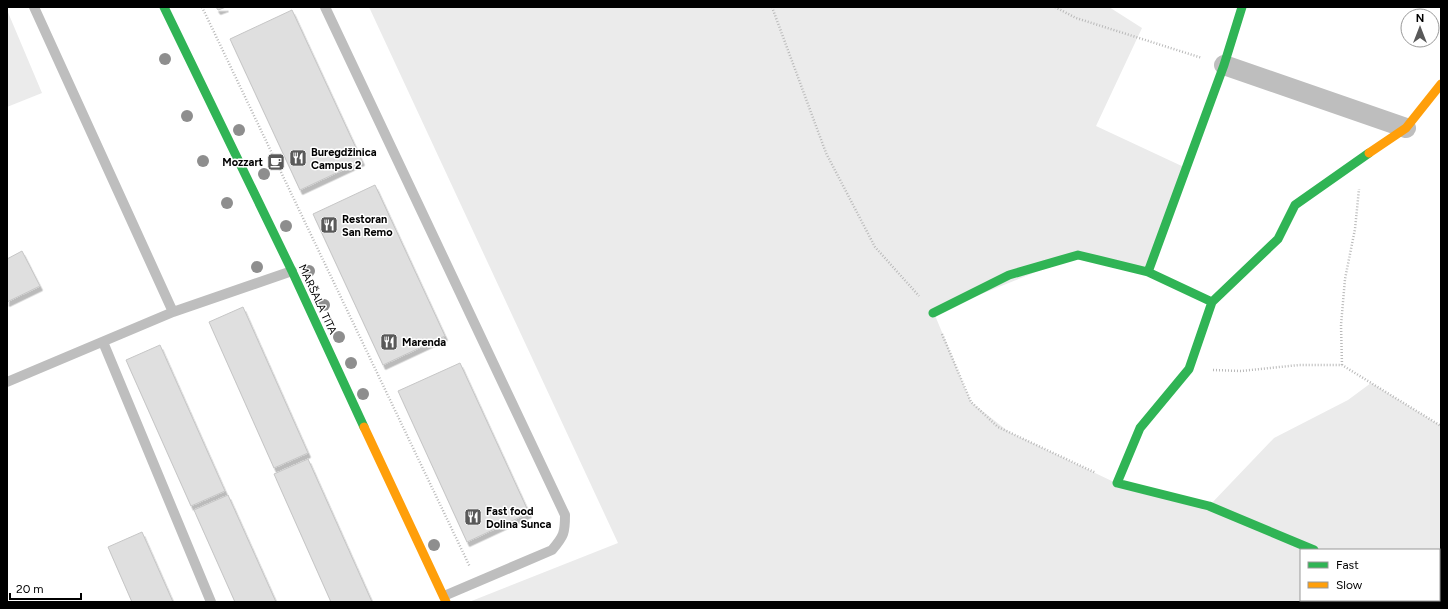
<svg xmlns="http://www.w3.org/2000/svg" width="1448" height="609" font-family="Figtree,sans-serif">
<defs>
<filter id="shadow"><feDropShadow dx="2.5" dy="4.5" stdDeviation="0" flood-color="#0004"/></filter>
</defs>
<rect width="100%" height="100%" fill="#fff"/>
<!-- green -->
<path fill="#ebebeb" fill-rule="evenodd" d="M369,7H1109L1142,28L1096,126L1186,168L1148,272L1078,255L934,313L971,402L1009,432L1116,483L1209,506L1274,438L1348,400L1371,383L1441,426V602H469L618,543ZM1301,550H1439V600H1301Z
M7,10L42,93L7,107Z"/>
<!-- building -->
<path fill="#dfdfdf" stroke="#c6c6c6" filter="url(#shadow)" d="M216,7H226L218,10Z
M292,10L362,161L300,190L230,39Z
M375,185L445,336L383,365L313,214Z
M22,251L40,286L7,302V259Z
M243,307L308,453L274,468L209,322Z
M160,345L225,491L191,506L126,360Z
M460,363L529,513L467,542L398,391Z
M308,459L372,602H331L274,474Z
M228,495L276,602H235L194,510Z
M142,532L173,602H132L108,547Z"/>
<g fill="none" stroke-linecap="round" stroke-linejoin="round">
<!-- path -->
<path stroke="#b9b9b9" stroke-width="2.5" stroke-dasharray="1 2" stroke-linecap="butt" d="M202,7L470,567
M772,7L826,153L875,247L919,296
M1055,7L1076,18L1202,58
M942,334L971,402L998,427L1096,473
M1342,365L1341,325L1345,279L1355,229L1359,189
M1213,370L1241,371L1299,365H1342L1441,426"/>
<!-- lane -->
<path stroke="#bebebe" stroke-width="10" d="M34,7L173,312
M325,7L565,515C565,533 564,536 552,550L444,596
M103,342L211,602
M7,382L173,312L292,271"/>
<!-- street -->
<path stroke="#bebebe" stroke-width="20" d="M1224,65L1406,128
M1439,599L1441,600"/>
<!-- fast -->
<path stroke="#30b455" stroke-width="9" d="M164,7L292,271L364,427
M1148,272L1224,65L1242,7
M1212,302L1189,369L1140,428L1117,483L1209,506L1314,550
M933,313L1009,275L1078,255L1148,272L1212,302L1278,239L1295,205L1369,153"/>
<!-- slow -->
<path stroke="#ff9f0a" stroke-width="9" d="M1369,153L1406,128L1441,84
M364,427L446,602"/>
</g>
<!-- trees -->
<g fill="#8e8e8e">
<circle cx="165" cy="59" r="6"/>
<circle cx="187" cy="116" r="6"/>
<circle cx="239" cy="130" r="6"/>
<circle cx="203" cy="161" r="6"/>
<circle cx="264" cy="174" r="6"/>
<circle cx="227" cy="203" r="6"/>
<circle cx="286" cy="226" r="6"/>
<circle cx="257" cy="267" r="6"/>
<circle cx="309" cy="271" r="6"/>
<circle cx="324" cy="305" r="6"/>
<circle cx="339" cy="337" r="6"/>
<circle cx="351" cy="363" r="6"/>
<circle cx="363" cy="394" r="6"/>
<circle cx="434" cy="545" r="6"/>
</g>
<!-- icons -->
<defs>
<symbol id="restaurant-square" viewBox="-11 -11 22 22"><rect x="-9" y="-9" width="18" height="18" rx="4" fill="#595959" stroke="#fff"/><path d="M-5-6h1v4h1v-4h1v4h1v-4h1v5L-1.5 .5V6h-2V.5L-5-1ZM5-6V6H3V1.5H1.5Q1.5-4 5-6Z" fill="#fff"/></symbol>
<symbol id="cafe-square" viewBox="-11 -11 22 22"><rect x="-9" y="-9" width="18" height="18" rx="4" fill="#595959" stroke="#fff"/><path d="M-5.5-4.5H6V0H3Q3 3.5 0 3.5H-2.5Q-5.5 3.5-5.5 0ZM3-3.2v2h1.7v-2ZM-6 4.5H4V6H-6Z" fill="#fff"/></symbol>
</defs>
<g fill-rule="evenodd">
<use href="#restaurant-square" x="288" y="148" width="20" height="20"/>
<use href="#cafe-square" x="266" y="152" width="20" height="20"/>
<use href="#restaurant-square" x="319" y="215" width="20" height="20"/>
<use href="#restaurant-square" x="379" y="332" width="20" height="20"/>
<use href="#restaurant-square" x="463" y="507" width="20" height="20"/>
</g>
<g text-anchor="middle" stroke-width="3" stroke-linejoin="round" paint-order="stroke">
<!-- poi labels -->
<g font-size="11" font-weight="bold" fill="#000" stroke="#fff" text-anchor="start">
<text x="311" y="156">Buregdžinica<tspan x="311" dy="13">Campus 2</tspan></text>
<text x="263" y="166" text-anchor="end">Mozzart</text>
<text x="342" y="223">Restoran<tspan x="342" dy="13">San Remo</tspan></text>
<text x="402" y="346">Marenda</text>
<text x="486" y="515">Fast food<tspan x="486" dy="13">Dolina Sunca</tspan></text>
</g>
<!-- street labels -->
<g font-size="11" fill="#000" stroke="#fff">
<text transform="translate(318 299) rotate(65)" y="4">MARŠALA TITA</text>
</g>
</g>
<!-- border -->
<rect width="1448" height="609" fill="none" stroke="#000000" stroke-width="16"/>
<!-- legend -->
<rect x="1300" y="549" width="140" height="52" fill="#ffffff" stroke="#999999"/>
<rect x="1308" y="562" width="20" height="6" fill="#30b455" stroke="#999999"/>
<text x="1336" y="569" font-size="12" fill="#000000">Fast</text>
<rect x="1308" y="582" width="20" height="6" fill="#ff9f0a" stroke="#999999"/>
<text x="1336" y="589" font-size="12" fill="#000000">Slow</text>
<!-- north arrow -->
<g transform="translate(1420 28)"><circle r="19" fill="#ffffff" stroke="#999999"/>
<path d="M0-3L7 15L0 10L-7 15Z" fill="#595959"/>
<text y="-6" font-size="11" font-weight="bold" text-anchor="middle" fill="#000000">N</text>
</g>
<!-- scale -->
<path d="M10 593v6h71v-6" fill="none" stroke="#000000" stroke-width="2"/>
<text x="16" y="593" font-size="12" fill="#000000" stroke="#ffffff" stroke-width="3" paint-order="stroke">20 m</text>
</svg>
